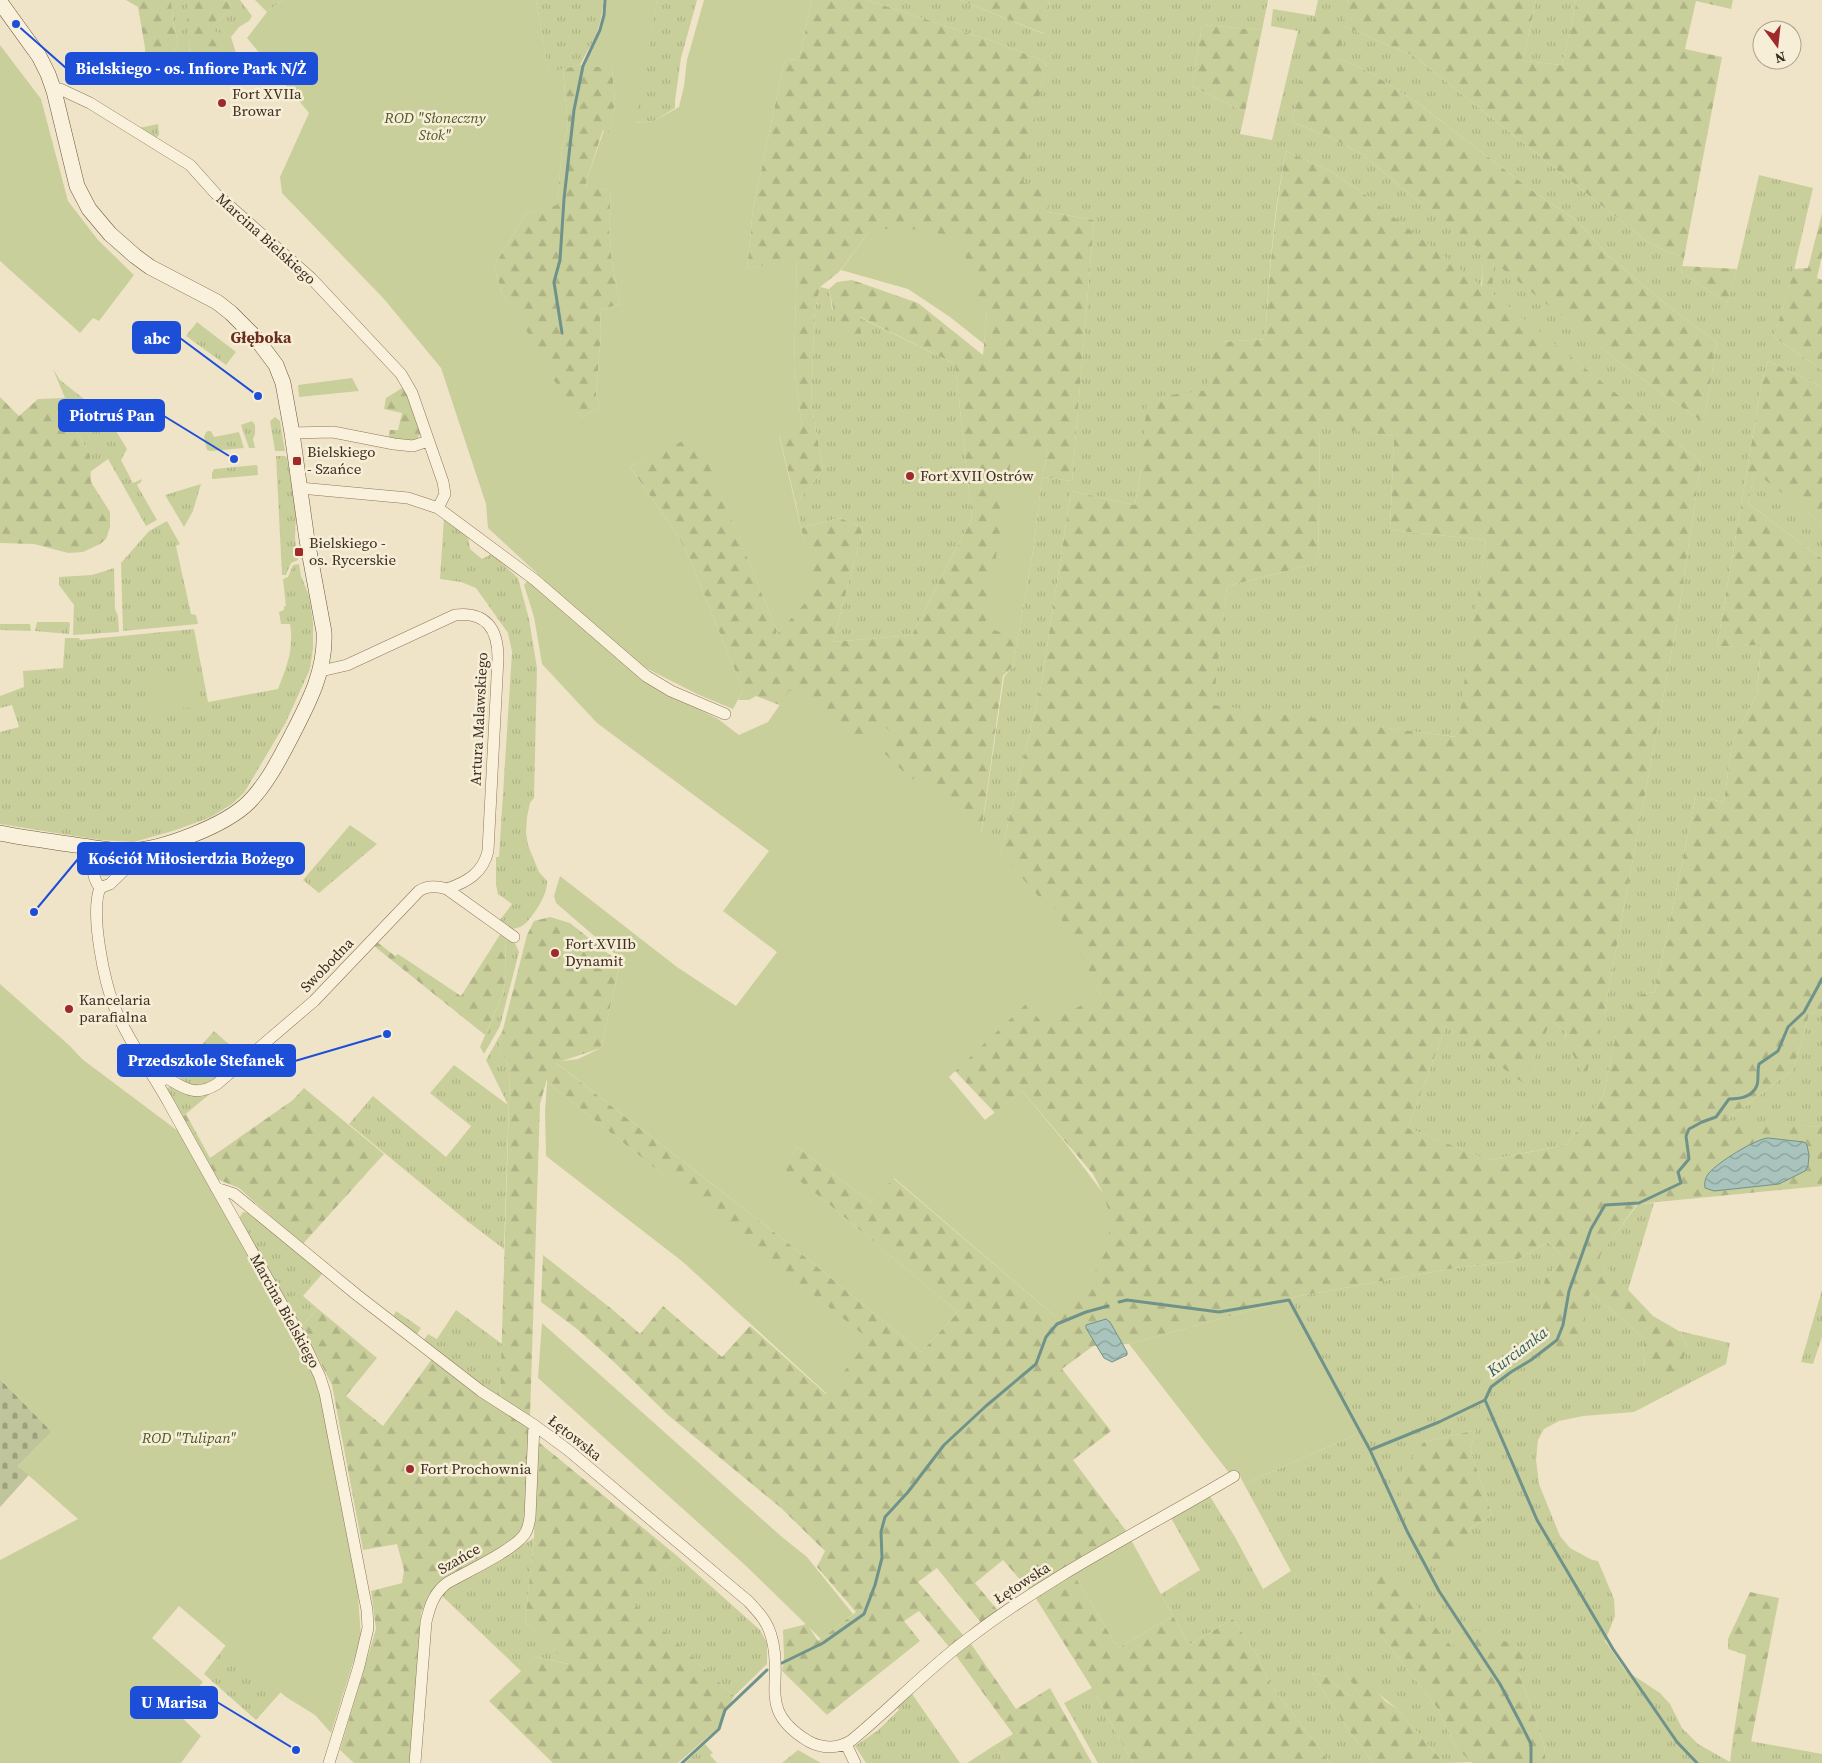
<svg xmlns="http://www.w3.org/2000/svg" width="1822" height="1763" font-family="'Source Serif 4',serif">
<defs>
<pattern id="grass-tufts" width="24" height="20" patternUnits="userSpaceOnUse" patternTransform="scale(1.25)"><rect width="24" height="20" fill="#c9cf9b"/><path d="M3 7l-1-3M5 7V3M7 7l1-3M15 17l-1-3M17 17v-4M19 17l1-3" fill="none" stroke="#aeb285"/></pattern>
<pattern id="forest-firs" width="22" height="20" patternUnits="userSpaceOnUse" patternTransform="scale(1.25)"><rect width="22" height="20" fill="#c9cf9b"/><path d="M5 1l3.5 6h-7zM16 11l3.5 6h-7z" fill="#aeb285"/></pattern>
<pattern id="cemetery-stones" width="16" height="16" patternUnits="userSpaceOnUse" patternTransform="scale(1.25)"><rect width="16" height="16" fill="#bfc49a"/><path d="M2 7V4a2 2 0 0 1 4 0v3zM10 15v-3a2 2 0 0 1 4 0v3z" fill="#9ca07d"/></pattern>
<pattern id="water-waves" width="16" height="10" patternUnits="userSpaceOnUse" patternTransform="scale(1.25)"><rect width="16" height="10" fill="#a9c4bc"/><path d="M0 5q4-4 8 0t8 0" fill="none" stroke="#8ba098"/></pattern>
</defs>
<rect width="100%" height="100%" fill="#f0e4c8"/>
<!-- grass -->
<path fill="url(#grass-tufts)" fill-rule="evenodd" d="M171,0H187V38L190,40L189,58L171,56L178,43L173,20Z
M225,0H240L252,16L249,21L239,27L231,37L215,32V23L231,9L230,3Z
M255,0H283L267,12Z
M536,0H603C602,29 593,41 580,65L563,69L549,74Z
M657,0H697L681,58L675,101V108L654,121L634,123Z
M867,0H960L1044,34L1050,0H1268L1262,30L1202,25L1192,86L1245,112L1240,134L1272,140L1298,31L1271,26L1273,9L1315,16L1318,0H1348L1344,26L1414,56L1650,244L1684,258L1681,272L1727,303L1738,265L1759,175L1813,188L1793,274L1774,337L1822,370V387L1768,361L1762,381L1717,647L1761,645L1757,694L1732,743L1724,802L1696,796L1655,992L1642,994L1616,1035L1603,1097L1566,1145L1488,1160L1408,1128L1446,1026L1551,1021L1565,1031L1566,1042L1604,1014L1677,623L1701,462L1491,293L1494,261L1624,366L1704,423L1717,342L1664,303L1608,255L1576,220L1534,192L1419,104L1371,73L1338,58L1316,16L1292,122L1323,134L1362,154L1413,197L1484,251L1481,287L1363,193L1330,171L1286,151C1273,213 1269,276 1265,339L1222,342L1208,390L1141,470L1135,505L1071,491L1041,686L997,869L978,855L1004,677L1013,666L1034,545L1042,477L1072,481L1094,220L1048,212L1022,183L1046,62L995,42Z
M1536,0H1574L1576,4L1562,65L1523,61Z
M158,124L159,135L156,138L139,128Z
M820,287L829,289L832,309L859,317L955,364L972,518L912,635L833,642L863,528L840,518L801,528L796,504L823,470L811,403L815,310Z
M197,322L236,352L226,365L186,336Z
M53,369L60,380L108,418L127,449L121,460L133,483L142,479L141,482L137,485L157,520L146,526L108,459L90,472V455L72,423L65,398Z
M275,417L280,421L285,451H275L270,421Z
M252,421L255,425V434L253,439L255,448H249L241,425Z
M1320,425L1394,436L1390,530L1486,540L1457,737L1212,706L1227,586L1318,563Z
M208,431H211L214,437L239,432L244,448L211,451L207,450L204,437L206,432Z
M276,456H285L287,458L296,512L295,538L298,560L291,563L286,575H282Z
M257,465L258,475L212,479V473L214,469Z
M1755,471L1822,524V559L1748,503Z
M201,484L193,511L184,527L165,495Z
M444,517L468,536L470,549L482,559L492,554L518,578L529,619L537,668L534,798L530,803L527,817L526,833L528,845L539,872L547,881C548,894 535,913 526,923C522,927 517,928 512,929L500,920L512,904L498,894L496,885V857H499L512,652L508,633L476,588L461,582L440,579Z
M167,521L180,544L176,546L191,614L196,615L198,624L123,631L121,563L149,531Z
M299,564L301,576L309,596L313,622V648L310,669L286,722L244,793L232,804L211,817L176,830L134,842L100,840L0,824V732L19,727L12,705L0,708V696L24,687L23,671L63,668L65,638H79L80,640L194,629L208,702L278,689C287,666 294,649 290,624H281L279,612L284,610V606H286L283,579L288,577L293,565Z
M114,568L115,609L118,616L119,632L73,635L74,605L59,585V577L92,575Z
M37,622H68L70,623L69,634L35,631Z
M0,624H30L31,631L0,630Z
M350,825L377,844L319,893L303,880Z
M112,860L116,864L115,872L108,876H102L100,873C102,867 105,860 112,860Z
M505,936L515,943L519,952L500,1026L484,1054L480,1047L503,994L506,974Z
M1822,1010V1127L1725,1121L1793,1070L1809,1015Z
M503,1030L499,1045L510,1070L504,1249L467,1221L349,1124L373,1096L446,1157L471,1126L430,1093L454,1065L508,1105L486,1060Z
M214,1031L241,1055L216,1078L206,1084L199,1086L184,1083L176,1073Z
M170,1086C188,1098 196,1094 216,1089L182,1117L167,1089Z
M1654,1203L1628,1290L1597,1258L1638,1204Z
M243,1212L250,1213L323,1273L303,1296L317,1308L302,1327L277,1290L239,1218Z
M1548,1242L1564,1258L1545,1279L1590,1292L1643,1337L1645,1369L1687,1347L1679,1331L1730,1343L1726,1364L1634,1412L1583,1416L1559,1421L1544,1429L1538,1440L1536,1459L1539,1484L1560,1536L1570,1548L1592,1560L1598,1561L1614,1599L1615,1616L1605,1641L1625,1670L1660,1693L1670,1704L1682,1728L1698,1744L1730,1762L1733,1738L1822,1754V1763H1546L1544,1745L1518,1670L1452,1647L1380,1634L1438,1709L1456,1747L1473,1762L1444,1763L1396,1708L1336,1659L1366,1704L1345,1693L1327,1677L1312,1673L1345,1725L1373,1763H1330L1270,1684L1257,1655L1233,1619L1189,1645L1161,1594L1200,1570L1170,1516L1208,1493L1235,1537L1263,1589L1291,1571L1244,1484L1359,1433L1285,1301L1294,1297L1455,1268L1515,1261ZM1476,1430L1470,1449L1492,1515L1469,1529L1424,1442Z
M1822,1290V1337L1813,1364L1801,1362Z
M456,1310L502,1344L500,1399L423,1341L428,1334L437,1339Z
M396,1311L421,1328L416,1336L392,1318Z
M534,1538L525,1622L569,1664L536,1657L522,1672L439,1593Z
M676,1555L760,1630L767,1643V1664L734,1696L630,1601Z
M226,1645L281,1692L256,1720L204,1674Z
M1092,1688L1133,1763H1098L1064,1703Z
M910,1691L960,1763H866L855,1746L877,1731L899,1710L895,1705Z
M705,1744L713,1753L710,1755L717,1763H685Z
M995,1745L1006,1763H967Z
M798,1750L821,1763H782Z"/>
<!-- forest -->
<path fill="url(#forest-firs)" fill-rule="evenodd" d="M126,0H171L173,20L178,43L171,56L158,63L151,82L144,78L145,48L138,7Z
M187,0H225L230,3L231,9L215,23V31L231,37L236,53H222L189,58L190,40L187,39Z
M812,0H867L995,42L1046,62L1023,183L1052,186L1048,212L1094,220L1072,481L1042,477L1048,449L985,626L1018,638L1013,666L1003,676L978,855L849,732L756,696L749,700H738L743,690L688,555L676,533L630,467L697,433L777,631L776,635L815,591L801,528L840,518L863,528L833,642L912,635L972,518L955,364L860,317L861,334L844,335L837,328L829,289L837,282L852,280L918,303L983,355L987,314L982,309L871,229L839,272L820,287L815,310L811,403L823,470L796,504L779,434L802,428L794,366L797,259L747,269L753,209L781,77L785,60L799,59Z
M960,0H1050L1045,34Z
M1318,0L1316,16L1343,26L1348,0H1536L1523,61L1562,65L1576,4L1574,0H1733L1731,9L1696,1L1685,49L1722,57L1684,258L1650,244L1414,56L1344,26L1338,58L1371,73L1419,104L1534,192L1576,220L1608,255L1664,303L1717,342L1704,423L1624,366L1494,262L1492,293L1701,462L1677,623L1604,1014L1585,1078L1566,1041L1565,1031L1551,1021L1523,1083L1446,1026L1408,1128L1489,1160L1566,1145L1603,1097L1616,1035L1630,1003L1642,994L1655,992L1696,796L1724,802L1732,743L1757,694L1761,645L1717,647L1762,381L1768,361L1822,387V524L1755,472L1748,503L1822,559V1010L1809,1015L1793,1070L1726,1120L1822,1127V1186L1637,1204L1598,1258L1653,1316L1679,1331L1687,1347L1682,1361L1671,1374L1657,1377L1645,1369L1643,1337L1590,1292L1575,1351L1535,1342L1545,1279L1564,1258L1548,1242L1515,1261L1455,1268L1294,1297L1285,1301L1129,1344L1093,1346L1062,1369L1111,1431L1073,1460L1127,1532L1030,1591L1003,1560L975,1583L999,1612L982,1624L937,1568L918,1582L964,1636L950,1648L919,1611L904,1621L920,1641L827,1715L782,1671L784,1657L783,1630L807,1624L818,1641L856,1612L817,1567L825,1551L781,1508L668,1415L614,1362L577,1329L541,1302L543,1255L613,1310L640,1334L663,1306L722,1357L750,1326L826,1394L868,1339L547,1082V1079L540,1104L530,1417L500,1399L510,1070L499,1045L527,935L534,921L550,917L570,923L620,963L601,1048L556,1063L787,1242L921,1352L958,1312L820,1197L783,1169L797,1147L871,1202L893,1178L1056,1317L1092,1250L1103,1193L1093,1174L1022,1091L995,1113L955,1071L1026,1003L1101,995L1085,965L997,869L1041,686L1071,491L1135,505L1141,470L1147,398L1208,390L1211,333L1222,342L1265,339C1269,276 1274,213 1286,151L1330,171L1363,193L1482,286L1483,251L1413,197L1362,154L1323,134L1292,122ZM1320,426L1394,436L1390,530L1486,540L1456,737L1213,705L1227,586L1318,563Z
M1202,25L1262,30L1245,112L1192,86Z
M580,65L612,67L615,102L609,133L603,130L587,179L586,188L611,190L609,226L612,261L620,304L600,310L601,332L596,395L600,406L582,417L551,378L556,377L502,294L494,266L526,213L557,204L562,150L568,127L563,69Z
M1822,213V256L1817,278L1822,280V370L1774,337L1794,269L1808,268Z
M1682,266L1737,269L1727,303L1681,272Z
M402,388L406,389L421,433L416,440L413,441L388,439L390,430H398L402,413L384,409L386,398Z
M0,397L19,416L38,399L65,398L72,423L90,455L91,482L110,512V527L106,539L100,544L83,552L68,553L34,544L0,543Z
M501,933L505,936L506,974L503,994L485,1035L374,946L377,942L395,956L398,954L461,996Z
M304,1088L384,1154L302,1245L239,1188L217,1179L182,1117L186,1114L210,1158L293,1100Z
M317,1308L377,1358L346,1396L383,1426L432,1359L532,1431L525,1527L514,1540L437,1585L429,1594L421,1613L411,1763H354L340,1750L376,1629L371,1591L402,1583L404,1570L397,1544L363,1550L332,1385L302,1327Z
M1476,1430L1470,1449L1492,1515L1469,1529L1471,1546L1454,1559L1423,1564L1401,1500V1471L1424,1442Z
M536,1440L676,1555L631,1601L734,1696L718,1728L678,1763H553L489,1701L536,1657L568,1664L525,1622L534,1538Z
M1388,1571L1452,1647L1461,1634L1476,1630L1525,1649L1532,1661L1518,1670L1544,1745L1546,1763H1472L1456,1747L1438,1709L1380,1634L1371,1581Z
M1073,1573L1118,1648L1173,1616L1189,1645L1233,1619L1257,1655L1270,1684L1330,1763H1133L1092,1688L1035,1597Z
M1750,1592L1779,1598L1751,1742L1733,1738L1746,1655L1728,1649V1639Z
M969,1641L1016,1709L1050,1688L1092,1763H1006L995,1745L1013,1734L954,1653Z
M1344,1653L1385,1701L1396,1708L1444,1763H1373L1345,1725L1312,1673L1327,1677L1345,1693L1365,1703L1336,1659Z"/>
<!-- cemetery -->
<path fill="url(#cemetery-stones)" d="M0,1379L52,1432L18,1466L29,1475L0,1507Z"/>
<!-- garden -->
<path fill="#c9cf9b" d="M283,0H536L549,73L563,69L568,127L562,150L557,205L526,213L494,266L502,294L557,377L552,378L582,417L600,406L596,395L601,332L600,310L620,304L612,261L609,226L611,190L586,189L587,179L604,130L609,132L615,102L612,68L585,66L602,29L606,0H657L635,123L654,121L679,107L684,86L687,60L704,0H812L799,59L785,60L781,77L753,209L747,269L797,258L794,366L802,428L779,435L816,591L776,635L777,631L697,434L630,467L676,533L688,555L743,690L733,709L697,694L638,664L594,626L488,528L486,504L441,368L384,299L282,193L280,177L309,113L247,38L267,12Z
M0,45L41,99L68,201L98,240L134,275L99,321L93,318L80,333L0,261Z
M871,229H912L959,237L982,309L987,314L984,344L950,317L908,289L841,270Z
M352,378L359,391L299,397L298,385Z
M1013,448L1048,449L1042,477L1034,545L1018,638L985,627Z
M528,580L654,686L718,719L739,735L768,722L790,690L812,707L816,703L840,720L862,741L882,723L895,738L883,752L912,780L920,773L985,836L1040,898L1046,894L1059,904L1054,909L1069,931L1101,995L1044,1025L1026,1004L949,1077L985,1120L1022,1091L1063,1140L1103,1193L1111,1218L1108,1240L1092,1250L1098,1267L1070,1310L1056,1317L894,1178L871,1202L797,1147L784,1169L820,1197L958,1312L921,1352L787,1242L555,1062L578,1059L601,1048L621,959L556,903L554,896L560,876L677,967L736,1006L777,952L723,911L769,851L597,723L542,664L534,617L524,585Z
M199,677L200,707L147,710L146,679Z
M0,984L70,1046L82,1059L178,1131L297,1340L316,1381L324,1412L356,1568L361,1637L331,1733L315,1715L286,1697L179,1606L152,1638L203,1682L176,1712L201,1736L181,1763H0V1560L78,1519L18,1466L52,1432L0,1379Z
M547,1082L869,1339L827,1394L683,1262L546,1156L545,1112Z
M1288,1300L1359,1433L1244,1484L1237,1470L1230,1474L1129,1344Z
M542,1323L782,1537L807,1557L853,1614L821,1639L745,1565L538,1378Z
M1130,1538L1173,1616L1118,1648L1073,1573Z"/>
<!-- water -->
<path fill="url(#water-waves)" stroke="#6f938a" d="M1768,1138L1804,1142L1807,1145L1809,1155L1808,1166L1805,1171L1779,1184L1714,1191L1705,1188C1704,1183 1705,1178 1709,1173C1717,1163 1755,1139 1768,1138Z
M1106,1319L1110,1322L1127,1352V1355L1112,1362L1104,1358L1086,1328V1325Z"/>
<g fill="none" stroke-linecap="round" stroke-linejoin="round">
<!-- stream -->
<path stroke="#6f938a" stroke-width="3" d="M562,333L554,282L560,260L564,199L574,110L583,66L600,30L604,15L605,0
M1119,1302L1127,1300L1219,1312L1289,1300L1370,1450
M1485,1400L1537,1520L1613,1649L1677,1742L1697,1763
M782,1663L823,1643L864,1614L875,1585L882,1558L881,1532L885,1517L908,1492L944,1445L986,1406L1036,1364L1046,1337L1057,1324L1086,1312L1108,1306
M682,1763L719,1729L725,1710L767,1670
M1531,1763V1744L1521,1724L1500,1684L1439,1591L1407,1531L1370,1450L1439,1422L1485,1400L1491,1387L1511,1372L1531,1360L1557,1340L1563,1325L1569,1291L1591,1229L1605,1205L1639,1203L1681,1183L1678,1172L1689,1159L1686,1136L1689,1129L1702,1122L1716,1117L1729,1099C1740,1099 1753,1097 1757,1085C1759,1079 1757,1071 1759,1064L1778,1051L1788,1027L1804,1012L1822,979"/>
<defs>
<path id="street" d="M54,91L60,89L90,103L190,165L216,194L311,278L401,374L412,393L443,482L445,494L438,508
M292,433L333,432L394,444L413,446L428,441
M300,488L408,498L438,508L535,580L646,676L671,691L725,714
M321,671L347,665L455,615C486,611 498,629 498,658L488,851C483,873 467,882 447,889
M96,848C93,863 90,875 100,888
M100,888C90,913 104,980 114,1006C128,1041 152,1072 170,1105C214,1185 260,1265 305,1345L320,1377L325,1393L367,1610L368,1628L359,1666L329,1763
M100,888L110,884L147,848
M158,1083L167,1078C185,1089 196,1097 217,1084L314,1001L419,891C428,885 437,886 447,889L514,937
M216,1188L234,1194L357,1295L481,1391L534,1425L568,1450L748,1601C760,1614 768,1622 772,1639C784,1684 756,1709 808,1741C822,1749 839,1749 852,1740C892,1707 927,1669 969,1638C1051,1575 1145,1529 1234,1476
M846,1744L855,1763
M415,1763L426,1622C430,1605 434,1593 447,1583C466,1572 512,1551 524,1535C528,1530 529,1524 530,1517L534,1425"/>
<path id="secondary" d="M0,2L39,56L48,74L54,91L77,186L89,209L110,234L135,256L150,267L217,302L231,313L255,337L276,365L283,383L292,433L307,540L324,632C326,670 309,702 292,735C280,758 267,784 249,802C225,826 161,850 128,851C110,851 92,847 75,845C50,841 25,838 0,833"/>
</defs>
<!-- street casing -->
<use href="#street" stroke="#8d765c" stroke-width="12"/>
<!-- secondary casing -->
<use href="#secondary" stroke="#6f573f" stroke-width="16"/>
<!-- street -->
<use href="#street" stroke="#faf1dc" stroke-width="11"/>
<!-- secondary -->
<use href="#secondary" stroke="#faf1dc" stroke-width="15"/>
</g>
<!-- markers -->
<g fill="#9e2a2b" stroke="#f7eed8" stroke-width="2">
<circle cx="222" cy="103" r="5"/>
<rect x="292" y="456" width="10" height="10" rx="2.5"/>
<circle cx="910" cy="476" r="5"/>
<rect x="294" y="547" width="10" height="10" rx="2.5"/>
<circle cx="555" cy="953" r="5"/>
<circle cx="69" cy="1009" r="5"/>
<circle cx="410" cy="1469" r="5"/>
</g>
<g text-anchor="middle" stroke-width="5" stroke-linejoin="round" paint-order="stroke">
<!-- poi labels -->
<g font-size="15" fill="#3d2e20" stroke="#f7eed8" text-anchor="start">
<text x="232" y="99">Fort XVIIa<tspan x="232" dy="17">Browar</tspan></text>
<text x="307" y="457">Bielskiego<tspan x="307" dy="17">- Szańce</tspan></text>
<text x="920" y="481">Fort XVII Ostrów</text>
<text x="309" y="548">Bielskiego -<tspan x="309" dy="17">os. Rycerskie</tspan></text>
<text x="565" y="949">Fort XVIIb<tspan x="565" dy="17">Dynamit</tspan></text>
<text x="79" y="1005">Kancelaria<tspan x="79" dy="17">parafialna</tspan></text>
<text x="420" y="1474">Fort Prochownia</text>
</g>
<!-- park labels -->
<g font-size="15" font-style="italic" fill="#4d5a26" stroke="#f7eed8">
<text x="435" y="123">ROD "Słoneczny<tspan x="435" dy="17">Stok"</tspan></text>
<text x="189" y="1443">ROD "Tulipan"</text>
</g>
<!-- street labels -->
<g font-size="15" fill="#3d2e20" stroke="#f7eed8">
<text transform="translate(266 239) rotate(42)" y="5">Marcina Bielskiego</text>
<text transform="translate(479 719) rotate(-87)" y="5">Artura Malawskiego</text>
<text transform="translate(327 965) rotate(-46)" y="5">Swobodna</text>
<text transform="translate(285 1311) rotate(61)" y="5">Marcina Bielskiego</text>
<text transform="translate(575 1438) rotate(38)" y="5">Łętowska</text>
<text transform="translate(459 1559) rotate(-30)" y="5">Szańce</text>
<text transform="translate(1022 1583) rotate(-33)" y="5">Łętowska</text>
</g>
<!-- neighbourhood labels -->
<g font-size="16" font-weight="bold" fill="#6b2e1e" stroke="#f7eed8">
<text x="261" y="343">Głęboka</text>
</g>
<!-- water labels -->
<g font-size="16" font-style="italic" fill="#2f5d5a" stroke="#f7eed8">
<text transform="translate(1517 1351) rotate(-37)" y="6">Kurcianka</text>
</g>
</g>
<!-- callouts -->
<path fill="none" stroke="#1d4ed8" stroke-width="2" d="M16 24L66 68M258 396L180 338M234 459L164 416M34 912L78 859M387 1034L295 1061M296 1750L217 1702"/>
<g fill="#1d4ed8" stroke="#f7eed8" stroke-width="2">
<circle cx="16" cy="24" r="5"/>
<circle cx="258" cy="396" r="5"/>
<circle cx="234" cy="459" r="5"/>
<circle cx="34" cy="912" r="5"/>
<circle cx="387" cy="1034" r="5"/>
<circle cx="296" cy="1750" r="5"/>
</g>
<g fill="#1d4ed8" stroke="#1d4ed8" stroke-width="2">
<rect x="66" y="53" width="251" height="31" rx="5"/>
<rect x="133" y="322" width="47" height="31" rx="5"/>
<rect x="59" y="400" width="105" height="31" rx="5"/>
<rect x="78" y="843" width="226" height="31" rx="5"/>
<rect x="118" y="1045" width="177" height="31" rx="5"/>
<rect x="131" y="1687" width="86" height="31" rx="5"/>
</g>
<g font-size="16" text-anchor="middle" font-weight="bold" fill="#fff">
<text x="191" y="74">Bielskiego - os. Infiore Park N/Ż</text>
<text x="157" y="344">abc</text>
<text x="112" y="421">Piotruś Pan</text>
<text x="191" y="864">Kościół Miłosierdzia Bożego</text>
<text x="206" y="1066">Przedszkole Stefanek</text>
<text x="174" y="1708">U Marisa</text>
</g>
<!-- north arrow -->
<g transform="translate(1777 45) rotate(165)"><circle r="24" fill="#f7eed8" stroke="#ada18e"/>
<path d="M0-4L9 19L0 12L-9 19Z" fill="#9e2a2b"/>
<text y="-8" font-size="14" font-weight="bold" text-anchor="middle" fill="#3d2e20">N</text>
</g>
</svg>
